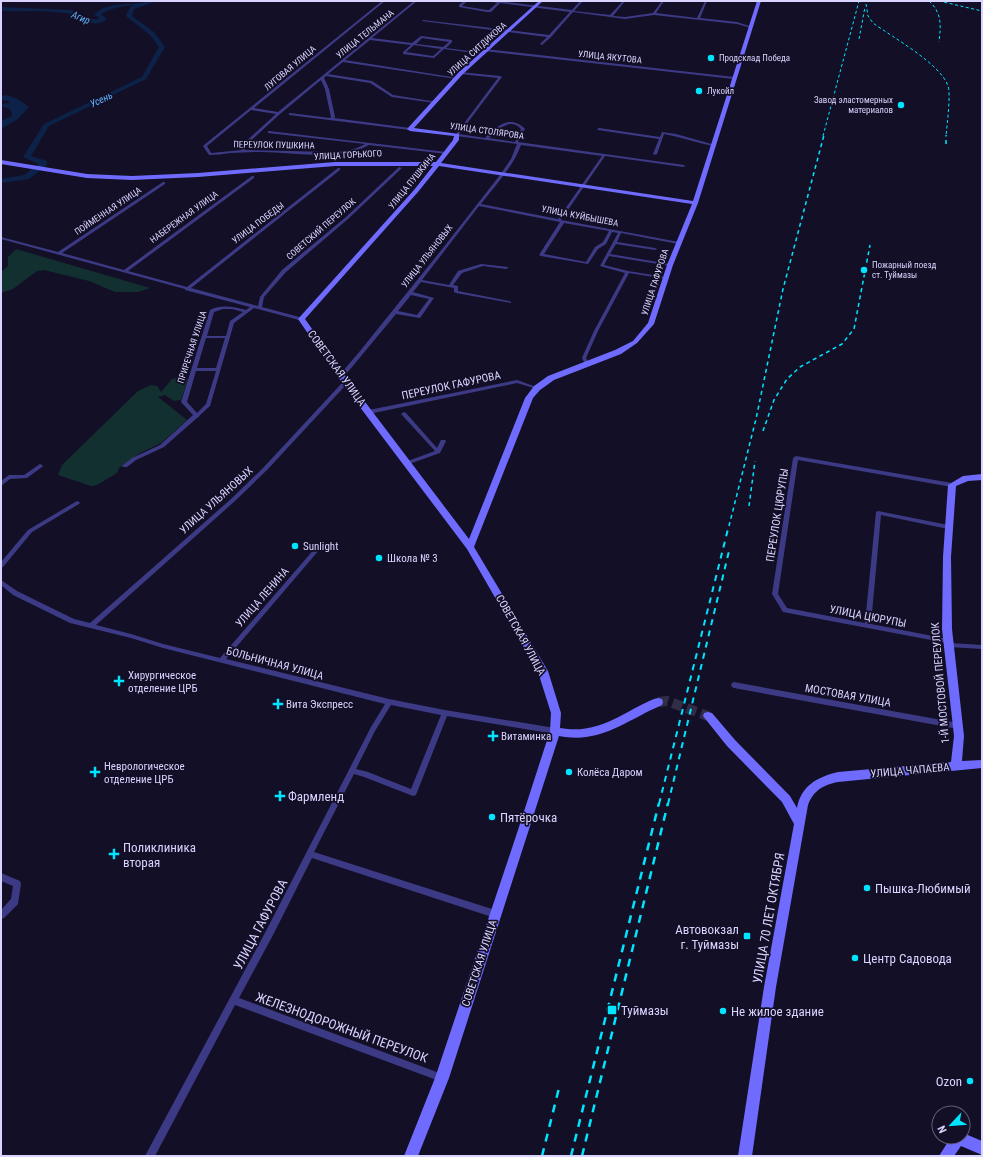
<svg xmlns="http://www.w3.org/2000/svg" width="983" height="1157" font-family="'Roboto Condensed',sans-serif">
<rect width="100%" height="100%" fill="#130f26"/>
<!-- green -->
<path fill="#12302f" d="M16,249L150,288L138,292H115L89,281L44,270L37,271L13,289L1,293V272L8,266V257Z
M178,378L188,379L181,400L174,401L165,395L158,397L187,420L161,443L140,453L119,468L117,473L97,485L91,486L58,475L62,465L138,391L151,385L157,386L161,392L172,379Z"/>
<!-- water -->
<path fill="#0c2248" d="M6,95L18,99L29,107L18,119L1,129V121L12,116L10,109L1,106V104L10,103L8,101L1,100V96Z"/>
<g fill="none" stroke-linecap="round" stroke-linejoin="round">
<!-- river -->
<path fill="#0c2248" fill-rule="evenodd" d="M149,1H158L134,9L132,16L154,32L165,47L146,79L49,126L31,156L47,161V165L29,179L1,183V179L24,175L39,164L23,157L44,124L142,77L159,47L150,35L126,16L130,7L134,5C122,6 112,8 101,14L107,19C94,31 83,16 70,14C51,10 21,12 1,11V7L72,10L90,19H100L94,14C111,0 131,7 149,1Z"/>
<!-- secondary-tunnel -->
<path stroke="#312d47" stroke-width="10" stroke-dasharray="10 5" stroke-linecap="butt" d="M658,702L667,701L708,716"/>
<!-- street -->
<path fill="#3d3a85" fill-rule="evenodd" d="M382,1H385L254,108L278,112L414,1H417L372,38L412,43L421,36L452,40V42L446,48L484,53L482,54L444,49L434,58L403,54V52L411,45L370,40L345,60L458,78L456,79L343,62L328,74L372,81L393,95L437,102L435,103L392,97L370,83L326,76L324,78L329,89L335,117L334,118L410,128L412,129L410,130L289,115V113H290L330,118L331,117L325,89L321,80L280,114L244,147L245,150L333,152C345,151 355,150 365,144L268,133V131H269L446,152L448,153L447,154L369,145C338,162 295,152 261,152C250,152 240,153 230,153C223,154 216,155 209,155L203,146L204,145ZM422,38L449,42L443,47L416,44ZM414,45L441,49L433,56L406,52ZM251,110L276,114L241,146L242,150L211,153L207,146Z
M464,1H467L462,6L487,10H489L497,3L490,1H498L572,10L580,1H583L574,11L610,15L623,1H625L613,16L625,17L653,13L662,1H664L656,13L697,18L705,1H707L700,18L737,22L752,27L751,28L737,24L654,15L625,19L573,12L551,37L542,45L540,44L547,37L422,21L423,20L549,35L570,12L500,3L491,12H487L459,7V5Z
M485,49L734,77L736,78L734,79L484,51Z
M460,72L500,76L502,77L459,134L485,138C496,126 511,114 525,129L518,142L684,165L685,166L683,167L605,156L561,220L679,242L680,243L678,244L621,233L617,242L655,248L657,249L655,250L616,244L610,254L670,264L672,265L670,266L609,256L604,265L628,271L666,277L668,278L666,279L629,273L598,331L586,358L589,363V364H585L582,358L594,331L625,273L600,266L618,233L612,232L606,244L598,249L588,264L541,256L539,255L560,222L479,206L422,280L449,285L458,271L481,264L508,267V268L506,269L483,266L462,273L453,285L458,286V291L509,301L511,302V303L456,293L454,292V288L421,282L413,292L434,298L420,318L396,314L347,373L340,375H338V373L343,371L360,351L443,248L500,175L511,159L517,144L456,136V134L498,78L461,74L459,73ZM509,124C515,124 517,125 521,129L515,142L489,138L500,128ZM521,145L602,156L558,219L481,204C495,186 513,167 521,145ZM564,223L609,231L603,242L595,247L586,262L544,254ZM411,295L429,299L417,315L398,311Z
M599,128L660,137L662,132L676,134L715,145L713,146C697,143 681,137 664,134L657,154L655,155L653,154L659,139L598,130L597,129Z
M399,167L402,168L348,219L286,272L264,297L262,307L303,318V320H299L254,308L234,323L210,406L199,416V417L197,418L164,447L136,460L127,467H123L122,466L123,465L132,458L160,445L193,415L181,402L210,310C222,304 234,307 246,310L250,307L185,290V289L1,239V237L58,252L163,182H165V184L62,253L124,270L252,176H254V178L128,271L187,287L338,168H340V170L191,288L258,306L260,297L282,270L346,217ZM223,309H232L243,312L230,321L226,336H207L214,312ZM206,338H225L216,368H197ZM196,371H216L206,404L197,413L187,402Z
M517,380L539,388L537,389L517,383L369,414L366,412L369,410Z
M347,383L349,384V385L345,386L267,470L235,501L96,625L131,634L163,644L220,658L316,547L318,546L321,548L320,549L226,659L389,699L445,710L555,728L557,729L558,731L557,733L555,734L447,716L416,795L413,796L364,777L354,774L314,852L495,910L498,911L499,914L498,917L495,918L312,858L273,935L239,998L442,1074L445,1075L446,1078L445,1081L442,1082L235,1005L155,1156H145L267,929L371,727L385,704L163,648L131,638L70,623L13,595L1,585V580L17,591L74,619L90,623L231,499L263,468L341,384ZM391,705L441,715L411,789L368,772L356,769L375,731Z
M404,412L406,413L437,448L441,440H445L446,441L440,453L409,464H405L404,463L405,462L435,451L402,415L401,414Z
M796,456L952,483L955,485L952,487L798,460L778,594L787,608L865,623L876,512L878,511L948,525L951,527L948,529L881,515L871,624L948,639H950L951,641L950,643L982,645V649L949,647H947L946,645L947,643L783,612L772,594L793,458Z
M40,464L42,465L43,466L42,467L27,478L10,479L1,486V481L9,475H24Z
M77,501L79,502L80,503L79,504L32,532L3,567L1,568V562L28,530Z
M734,682L958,723L960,724L961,726L960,728L958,729L734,688L732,687L731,685L732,683Z
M1,873L20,881L21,884L18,904L4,918L1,919V910L11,899L13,886L1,881Z"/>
<!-- secondary -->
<path fill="#6f6bff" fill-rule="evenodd" d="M539,1H543L463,74L414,128L459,134V140L441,163L693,201L757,1H761L698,203L673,265L654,324L637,343L621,354L554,380L540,390L533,398L474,547L548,671L561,713L560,728C599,735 621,713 654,699L658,698L662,699L663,702L662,705C625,721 601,744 559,736L449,1078L418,1156H404L435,1078L517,833L550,731L551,713L538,672L467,549L344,386L298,319L414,190L433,166H335L198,177L132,180L87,178L1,164V160L87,174L132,176L198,173L335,162H436L453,140L454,136L410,131L407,129L459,72ZM439,166L692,204L667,265L648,323L633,341L615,350L548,376L534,386L525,398L469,539L350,382L305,319L418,192Z
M982,474V480L968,481L956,486L951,557L952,629L964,736L962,761L982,760V768L838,782C823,785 814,790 808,805L776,987L752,1156H738L764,987L794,824L782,802L727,746L703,716L704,713L708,712L712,713L735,740L790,796L797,808C801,786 817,777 838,772L951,762L954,736L942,629L943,557L948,485L963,476Z
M963,1133L982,1141V1155L961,1146L954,1156H939L951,1137H963Z"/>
<!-- rail-far3 -->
<path stroke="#00e5ff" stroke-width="1" stroke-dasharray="3 2.5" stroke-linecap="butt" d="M929,1C942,13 941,25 939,42
M939,1L982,11
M866,4L868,16L873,23C892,37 941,64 948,86C951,94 947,125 946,136
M859,39L865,7
M823,136L859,1"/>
<!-- rail-far2 -->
<path stroke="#00e5ff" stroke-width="1.5" stroke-dasharray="4 3.5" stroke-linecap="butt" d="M946,144V135
M763,431L774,400L787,379L800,367L842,344L854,329L870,245
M749,506L755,461
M729,526L756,419L783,289L824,135"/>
<!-- rail-far1 -->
<path stroke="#00e5ff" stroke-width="2" stroke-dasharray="6 5.5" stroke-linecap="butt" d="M659,804L729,525
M668,804L729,551"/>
<!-- rail -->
<path stroke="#00e5ff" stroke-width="2.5" stroke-dasharray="8 7" stroke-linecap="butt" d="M542,1156L560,1084
M571,1156L659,803
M582,1156L668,803"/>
</g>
<!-- markers -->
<g fill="#00e5ff" stroke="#130f26" stroke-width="1.5">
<circle cx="711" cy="58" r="4"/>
<circle cx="699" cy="91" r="4"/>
<circle cx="901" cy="105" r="4"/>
<circle cx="864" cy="270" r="4"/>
<circle cx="295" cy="546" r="4"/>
<circle cx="379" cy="558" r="4"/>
<path d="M117 675h4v4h4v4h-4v4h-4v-4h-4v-4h4z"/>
<path d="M276 698h4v4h4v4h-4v4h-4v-4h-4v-4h4z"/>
<path d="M491 730h4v4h4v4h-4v4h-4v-4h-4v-4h4z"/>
<path d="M93 766h4v4h4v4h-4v4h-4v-4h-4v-4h4z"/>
<circle cx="569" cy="772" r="4"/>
<path d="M278 790h4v4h4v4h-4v4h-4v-4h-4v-4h4z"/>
<circle cx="492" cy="817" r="4"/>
<path d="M112 848h4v4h4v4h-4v4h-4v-4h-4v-4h4z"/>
<circle cx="867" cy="888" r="4"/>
<rect x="743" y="932" width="8" height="8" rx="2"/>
<circle cx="855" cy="958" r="4"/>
<rect x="607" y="1005" width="10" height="10" rx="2"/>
<circle cx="723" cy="1011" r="4"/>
<circle cx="970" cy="1081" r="4"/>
</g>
<g text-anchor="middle" stroke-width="3.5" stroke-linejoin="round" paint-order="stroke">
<!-- far-street labels -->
<g font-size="9" fill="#d9d4ff" stroke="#130f26">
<text transform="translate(365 34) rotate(-39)" y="3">УЛИЦА ТЕЛЬМАНА</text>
<text transform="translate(477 49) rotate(-42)" y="3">УЛИЦА СИТДИКОВА</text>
<text transform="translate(610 57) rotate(6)" y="3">УЛИЦА ЯКУТОВА</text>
<text transform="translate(290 68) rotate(-40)" y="3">ЛУГОВАЯ УЛИЦА</text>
<text transform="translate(487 131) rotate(8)" y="3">УЛИЦА СТОЛЯРОВА</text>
<text transform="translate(274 145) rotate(1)" y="3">ПЕРЕУЛОК ПУШКИНА</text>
<text transform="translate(348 155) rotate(-3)" y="3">УЛИЦА ГОРЬКОГО</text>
<text transform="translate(412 181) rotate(-51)" y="3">УЛИЦА ПУШКИНА</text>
<text transform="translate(108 211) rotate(-34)" y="3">ПОЙМЕННАЯ УЛИЦА</text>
<text transform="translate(580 216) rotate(11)" y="3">УЛИЦА КУЙБЫШЕВА</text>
<text transform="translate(184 217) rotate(-36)" y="3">НАБЕРЕЖНАЯ УЛИЦА</text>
<text transform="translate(258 223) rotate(-37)" y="3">УЛИЦА ПОБЕДЫ</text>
<text transform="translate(321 229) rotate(-41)" y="3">СОВЕТСКИЙ ПЕРЕУЛОК</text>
<text transform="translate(427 256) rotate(-52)" y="3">УЛИЦА УЛЬЯНОВЫХ</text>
<text transform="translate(655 282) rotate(-72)" y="3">УЛИЦА ГАФУРОВА</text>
<text transform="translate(192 347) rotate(-72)" y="3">ПРИРЕЧНАЯ УЛИЦА</text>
</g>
<!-- far-poi labels -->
<g font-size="9" fill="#d9d4ff" stroke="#130f26" text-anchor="start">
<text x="719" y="61">Продсклад Победа</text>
<text x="707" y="94">Лукойл</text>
<text x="893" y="103" text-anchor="end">Завод эластомерных<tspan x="893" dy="10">материалов</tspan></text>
<text x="872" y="268">Пожарный поезд<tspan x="872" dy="10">ст. Туймазы</tspan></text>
</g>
<!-- far-water labels -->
<g font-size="10" font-style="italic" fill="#62b6ff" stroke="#130f26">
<text transform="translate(81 17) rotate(21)" y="4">Агир</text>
<text transform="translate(101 99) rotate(-25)" y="4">Усень</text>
</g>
<!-- street labels -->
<g font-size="11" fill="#d9d4ff" stroke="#130f26">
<text transform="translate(337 368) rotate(54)" y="4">СОВЕТСКАЯ УЛИЦА</text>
<text transform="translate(451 385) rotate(-12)" y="4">ПЕРЕУЛОК ГАФУРОВА</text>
<text transform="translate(216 500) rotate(-42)" y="4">УЛИЦА УЛЬЯНОВЫХ</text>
<text transform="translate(777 515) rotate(-81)" y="4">ПЕРЕУЛОК ЦЮРУПЫ</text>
<text transform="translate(262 597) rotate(-49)" y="4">УЛИЦА ЛЕНИНА</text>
<text transform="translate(868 616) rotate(11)" y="4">УЛИЦА ЦЮРУПЫ</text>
<text transform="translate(521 635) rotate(61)" y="4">СОВЕТСКАЯ УЛИЦА</text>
<text transform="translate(275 663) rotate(15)" y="4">БОЛЬНИЧНАЯ УЛИЦА</text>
<text transform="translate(940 683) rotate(-95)" y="4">1-Й МОСТОВОЙ ПЕРЕУЛОК</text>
<text transform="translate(848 695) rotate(10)" y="4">МОСТОВАЯ УЛИЦА</text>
<text transform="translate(910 770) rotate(-5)" y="4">УЛИЦА ЧАПАЕВА</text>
<text transform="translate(479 963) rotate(-72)" y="4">СОВЕТСКАЯ УЛИЦА</text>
</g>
<!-- poi labels -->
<g font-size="11" fill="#d9d4ff" stroke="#130f26" text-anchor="start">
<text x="303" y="550">Sunlight</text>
<text x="387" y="562">Школа № 3</text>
<text x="128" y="679">Хирургическое<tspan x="128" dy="13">отделение ЦРБ</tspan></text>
<text x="286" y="708">Вита Экспресс</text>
<text x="501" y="740">Витаминка</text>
<text x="104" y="770">Неврологическое<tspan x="104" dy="13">отделение ЦРБ</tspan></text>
<text x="577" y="776">Колёса Даром</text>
</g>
<!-- near-poi labels -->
<g font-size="13" fill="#d9d4ff" stroke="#130f26" text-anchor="start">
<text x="288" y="801">Фармленд</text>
<text x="500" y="822">Пятёрочка</text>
<text x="123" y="852">Поликлиника<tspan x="123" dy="15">вторая</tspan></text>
<text x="875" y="893">Пышка-Любимый</text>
<text x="739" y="934" text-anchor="end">Автовокзал<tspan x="739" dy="15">г. Туймазы</tspan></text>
<text x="863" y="963">Центр Садовода</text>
<text x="621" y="1015">Туймазы</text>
<text x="731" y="1016">Не жилое здание</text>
<text x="962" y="1086" text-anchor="end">Ozon</text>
</g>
<!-- near-street labels -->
<g font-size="13" fill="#d9d4ff" stroke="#130f26">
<text transform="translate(768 918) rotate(-80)" y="5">УЛИЦА 70 ЛЕТ ОКТЯБРЯ</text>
<text transform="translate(260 924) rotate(-62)" y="5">УЛИЦА ГАФУРОВА</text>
<text transform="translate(342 1027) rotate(20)" y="5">ЖЕЛЕЗНОДОРОЖНЫЙ ПЕРЕУЛОК</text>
</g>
</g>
<!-- border -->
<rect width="983" height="1157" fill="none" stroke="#d9d4ff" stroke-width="4"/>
<!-- north arrow -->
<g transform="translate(951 1125) rotate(244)"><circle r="19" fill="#130f26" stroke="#625e7d"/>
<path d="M0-3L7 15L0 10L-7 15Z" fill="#00e5ff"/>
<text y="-6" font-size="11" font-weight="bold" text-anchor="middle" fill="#d9d4ff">N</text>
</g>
</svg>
